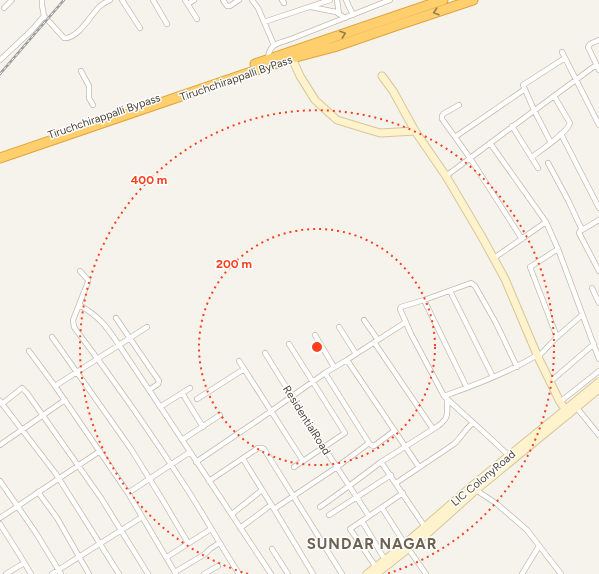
<svg xmlns="http://www.w3.org/2000/svg" width="599" height="574" font-family="Figtree,sans-serif">
<rect width="100%" height="100%" fill="#f6f3ec"/>
<g fill="none" stroke-linecap="round" stroke-linejoin="round">
<defs>
<path id="street" d="M42,0V5L44,16L64,38C78,39 90,16 99,7C102,4 106,2 110,0
M122,0L140,28
M153,0L167,24
M185,0L197,19
M223,0L227,6H230L239,0
M252,0L258,8L274,45
M282,0L284,3
M337,0L339,14
M346,0L353,15
M188,4L194,0
M311,7L336,12L345,18
M4,8L12,0
M264,22L330,0
M599,40L590,44L588,47L599,70
M562,52L599,125
M268,59C269,43 278,44 291,39L390,0
M0,60L32,30L44,16
M81,71L89,86V98L93,105
M459,105L443,114L442,116V119L470,158L522,239
M512,126L538,168
M561,134L599,208
M455,137L525,89
M490,143L546,222L558,249L599,359
M551,143L534,110L523,85L565,58
M532,157C541,150 567,133 570,123L554,96
M548,163L568,200L582,230
M446,176L485,147L596,65
M599,220L582,230L580,231L579,233L599,271
M494,258L546,222
M80,271L88,280V282L73,320L74,327C113,379 151,433 187,489C205,517 221,546 239,574
M592,288L599,303
M450,291L493,377
M424,300L467,388
M79,305C99,316 107,327 119,345L147,327
M116,318L159,381L158,384L149,390
M364,320L378,340
M339,327L356,354
M315,335L334,367
M52,337L131,449L162,499L188,543
M557,337L530,267L558,249
M374,342L433,429
M289,344L345,433L294,467
M29,351L55,386L128,493L176,574
M265,353L319,440L369,516
M538,357L557,337L582,315
M347,360L419,467
M239,361L303,461
M550,382L594,344
M55,386L119,345C170,421 220,497 271,574
M182,393L203,427
M444,396L411,334L400,309L401,307L424,300L471,283L475,286L496,323L517,367
M197,399L244,369
M0,401L56,474L119,574
M560,402L599,371
M2,404L22,388L27,393L101,498L148,574
M160,407L190,388
M577,408L599,435
M182,440L220,415
M369,443L371,445L374,446L394,431
M0,445L65,400
M509,456C488,435 465,416 444,396C476,385 508,373 537,355
M243,459L274,509
M196,462L267,414L325,373L347,360L356,354L406,322
M381,462L425,527
M0,481L36,533L61,574
M209,481L258,448H262L264,449L342,574
M396,483L454,444C461,438 465,429 473,423
M476,490L497,504L527,530L561,574
M38,492L57,518L89,574
M128,493L190,452
M320,507L349,486L381,462L438,426C450,417 447,413 447,399
M382,508L405,544L426,574
M232,514L262,490
M329,515L391,475
M0,518L100,451
M362,521L385,560
M0,524L19,554L31,574
M240,528L271,505
M272,549L288,574
M167,557L211,529
M376,567L350,529L403,493
M175,572L205,554L210,549L219,543
M6,574L24,563
M52,574L142,517
M204,574L218,566
M313,574L274,509L337,467L369,443L325,373
M522,574L539,546"/>
<path id="secondary" d="M287,56L292,58L300,76L315,100L337,120L380,133L415,131
M382,76L393,91L415,131L446,176L482,237L505,279L538,357L560,402L569,414
M367,574L405,544L472,486L599,382
M376,574L428,533L477,489L599,389"/>
<path id="highway" d="M255,64L443,0
M0,158L292,58L334,47L395,26L473,0"/>
</defs>
<!-- street casing -->
<use href="#street" stroke="#c2bbae" stroke-width="6"/>
<!-- secondary casing -->
<use href="#secondary" stroke="#d6c79b" stroke-width="9"/>
<!-- highway casing -->
<use href="#highway" stroke="#e0a43c" stroke-width="11"/>
<!-- street -->
<use href="#street" stroke="#fff" stroke-width="4.5"/>
<!-- secondary -->
<use href="#secondary" stroke="#fff3cd" stroke-width="7"/>
<!-- highway -->
<use href="#highway" stroke="#ffcf6e" stroke-width="9"/>
<defs>
<path id="rail" d="M0,74L64,0"/>
</defs>
<!-- rail casing -->
<use href="#rail" stroke="#9a9a9a" stroke-width="2.5"/>
<!-- rail -->
<use href="#rail" stroke="#fff" stroke-width="1" stroke-dasharray="3" stroke-linecap="butt"/>
</g>
<!-- one-way arrows -->
<defs><path id="oneway-chevron" d="M-2-3.5L2.5 0L-2 3.5" fill="none" stroke-width="1.6" stroke-linecap="round" stroke-linejoin="round"/></defs>
<g stroke="#937c4e">
<use href="#oneway-chevron" transform="translate(436 12) rotate(162)"/>
<use href="#oneway-chevron" transform="translate(343 34) rotate(-19)"/>
</g>
<!-- distance rings -->
<g fill="none" stroke="#fc3f1d" stroke-width="2" stroke-dasharray="2 4">
<circle cx="317" cy="347" r="118"/>
<path d="M248 574A237 237 0 1 1 386 574"/>
</g>
<g text-anchor="middle" stroke-width="3" stroke-linejoin="round" paint-order="stroke">
<!-- street labels -->
<g font-size="11" fill="#4b4439" stroke="#fff">
<text transform="translate(236 78) rotate(-19)" y="4">Tiruchchirappalli ByPass</text>
<text transform="translate(104 116) rotate(-19)" y="4">Tiruchchirappalli Bypass</text>
<text transform="translate(307 420) rotate(58)" y="4">ResidentialRoad</text>
<text transform="translate(483 478) rotate(-40)" y="4">LIC ColonyRoad</text>
</g>
<!-- district labels -->
<g font-size="15" font-weight="bold" letter-spacing="1" fill="#6e6250" stroke="#fff">
<text x="372" y="549">SUNDAR NAGAR</text>
</g>
</g>
<circle cx="317" cy="347" r="6" fill="#fc3f1d" stroke="#fff" stroke-width="2"/>
<g font-size="12" text-anchor="middle" font-weight="bold" fill="#fc3f1d" stroke="#fff" stroke-width="3" stroke-linejoin="round" paint-order="stroke">
<text x="149" y="184">400 m</text>
<text x="234" y="268">200 m</text>
</g>
</svg>
